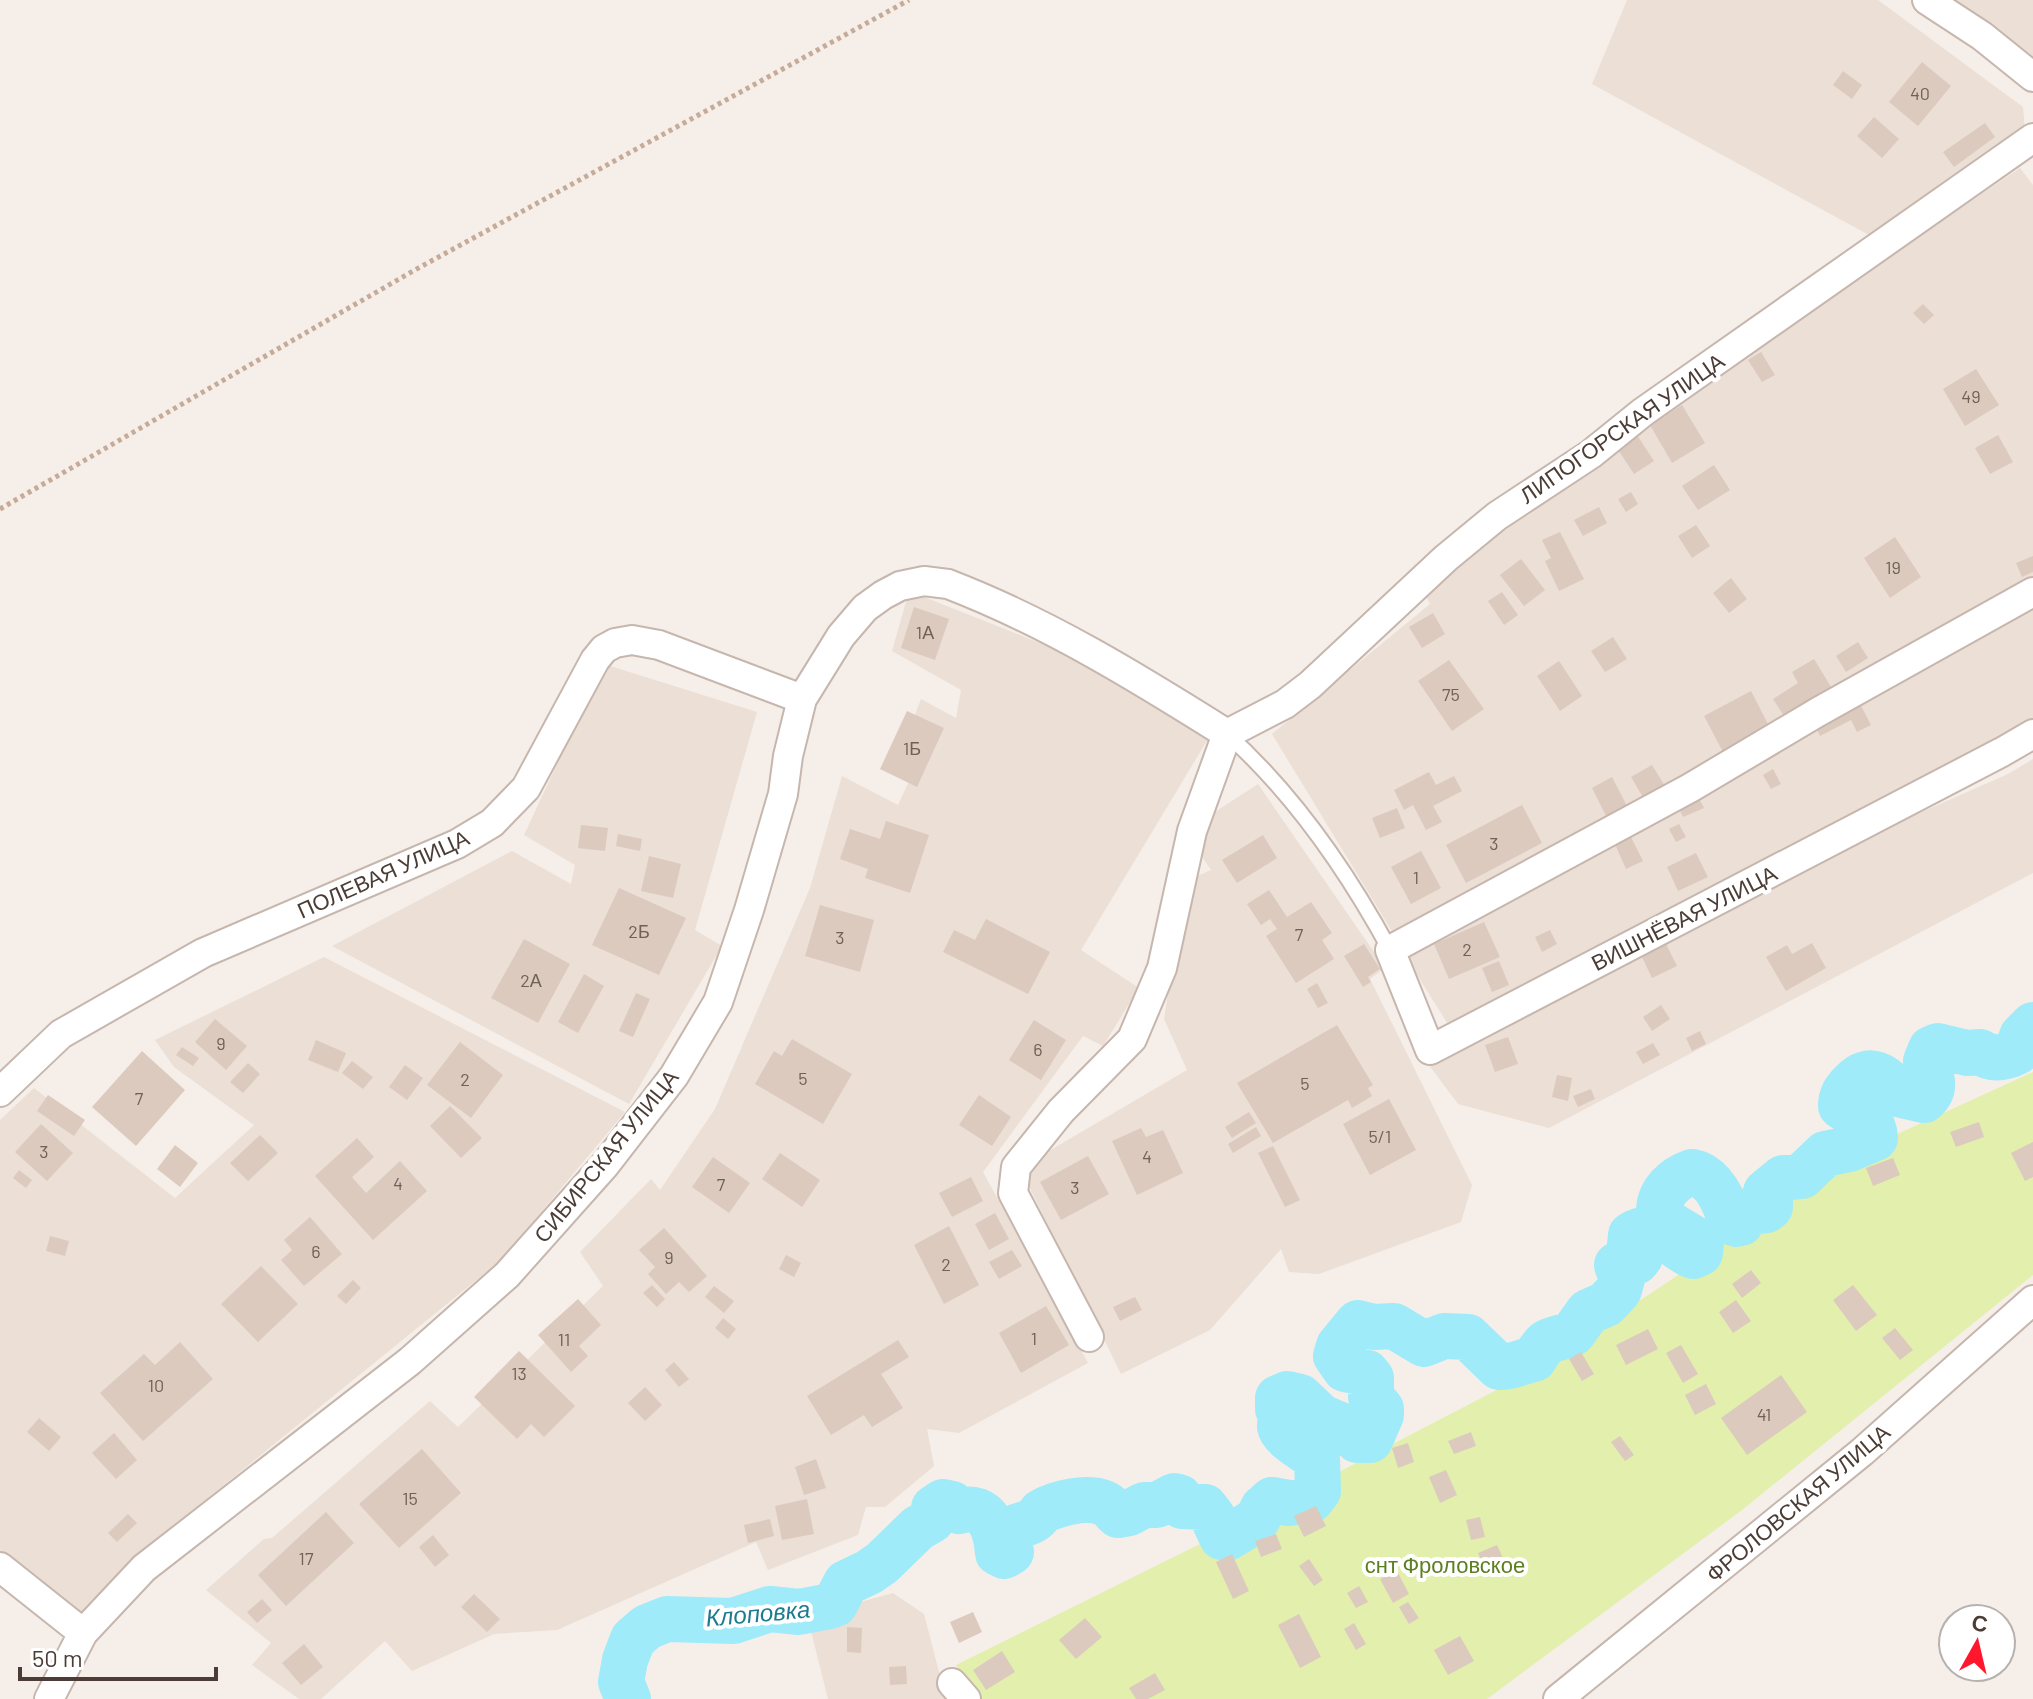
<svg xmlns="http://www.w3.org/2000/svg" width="2033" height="1699" font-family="Barlow,sans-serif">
<rect width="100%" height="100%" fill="#f6efe9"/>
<!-- residential -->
<path fill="#ebdfd6" d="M1627,0H1878L2023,107L2025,131L1869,235L1592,84Z
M1946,0H2033V64Z
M2020,168L2033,185V580L1710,768L1393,933L1272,734L1430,604L1424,592L1555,489L1626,435Z
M909,591L1060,651L1208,739L1081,950L1139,988L1103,1046L1083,1036L983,1172L1088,1363L959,1433L927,1429L934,1466L885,1507H866L858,1535L768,1570L756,1542L557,1630L494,1634L412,1671L385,1641L321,1699H299L252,1665L271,1643L206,1590L264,1539L272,1538L430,1401L458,1427L603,1286L580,1252L651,1179L660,1190L715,1109L810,888L842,776L898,805L910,779L895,767L921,699L956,718L961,690L892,651Z
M2033,606V725L1451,1029L1404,954Z
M604,664L757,712L695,930L722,946L629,1104L332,946L512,851L571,884L575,865L524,835Z
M2033,759V873L1549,1128L1458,1104L1429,1065L1831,852L2008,774Z
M1258,784L1385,968L1370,979L1472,1185L1461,1222L1319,1274L1289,1272L1281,1249L1210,1330L1121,1374L1025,1178L1037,1158L1187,1070L1164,1019L1186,881L1211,870L1194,845L1201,821Z
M324,957L625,1112L501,1260L134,1558L80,1614L0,1550V1120L34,1088L175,1198L254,1125L174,1067L155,1040Z
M893,1593L924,1614L946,1699H828L809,1623L821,1613Z"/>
<!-- green -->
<path fill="#e2efad" d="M2033,1072V1275L1742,1510L1487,1699H979L956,1665L1208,1540L1539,1368L1871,1146Z"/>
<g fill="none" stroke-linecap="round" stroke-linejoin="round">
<!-- river -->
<path stroke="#9febf9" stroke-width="46" d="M628,1699L621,1682L625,1660L633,1639L647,1627L667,1619L733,1621L770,1609L799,1612L830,1606L835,1604L846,1583L869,1572L882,1563L918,1528L932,1520L934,1508L943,1502L952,1504L959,1511C989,1503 996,1530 998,1553L1004,1556L1011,1552C1010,1548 1008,1544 1008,1539C1006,1521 1031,1530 1041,1512C1057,1503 1086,1496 1104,1503C1111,1505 1113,1511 1118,1515L1129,1513L1144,1505H1157L1174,1496L1179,1497L1182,1506L1205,1507L1212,1516L1222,1537L1227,1538L1257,1520L1263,1508L1272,1500L1289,1503L1311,1500L1318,1491L1317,1459C1309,1452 1282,1438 1280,1427C1279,1424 1282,1416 1282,1413L1278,1409V1398L1287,1394L1300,1397L1321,1417L1345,1427L1357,1440H1370L1381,1415V1409L1371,1397V1378L1367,1373L1345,1369L1336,1356L1339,1346L1358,1323L1374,1327L1394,1326L1424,1344L1444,1336L1468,1337L1499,1367C1508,1368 1524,1361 1534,1359C1550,1333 1548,1344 1573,1333L1588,1312L1606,1304L1619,1290L1622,1279L1617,1265L1625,1260L1637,1261L1640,1257L1638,1251L1630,1245L1631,1235C1658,1218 1668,1246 1693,1256L1700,1253L1701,1243L1668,1223L1659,1210C1660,1191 1675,1178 1692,1172C1714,1176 1725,1203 1731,1222L1736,1224L1741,1223L1746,1212L1766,1210L1770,1207V1201L1764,1198L1766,1192L1783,1178L1802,1176L1825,1154L1849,1149L1875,1138C1874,1114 1856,1118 1841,1106C1841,1096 1845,1090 1852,1083C1869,1064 1887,1076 1898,1094L1924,1100C1938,1088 1931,1076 1926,1061L1931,1049L1938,1046L1967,1053L1980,1052C1992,1060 2005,1058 2017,1052L2022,1036L2033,1025"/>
</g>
<!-- building -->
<path fill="#dccabf" d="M1922,62L1951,86L1918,126L1889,102Z
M1843,71L1862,85L1852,99L1833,85Z
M1874,117L1899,139L1882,158L1857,136Z
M1985,123L1995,137L1954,167L1943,152Z
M1923,304L1934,315L1924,324L1913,313Z
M1761,352L1775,375L1762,382L1748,360Z
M1976,369L1999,405L1965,426L1943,389Z
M1682,405L1705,443L1672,463L1650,425Z
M1635,432L1654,461L1634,474L1615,445Z
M1998,435L2013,462L1990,474L1975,448Z
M1714,465L1730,490L1698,510L1682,486Z
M1631,492L1638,504L1626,512L1618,499Z
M1599,507L1607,523L1583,536L1574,520Z
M1696,525L1710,546L1692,558L1678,536Z
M1560,532L1584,579L1559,591L1545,561L1551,558L1542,540Z
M1895,537L1921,577L1890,598L1864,558Z
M2033,556V572L2022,577L2016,563Z
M1521,559L1545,590L1524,606L1500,575Z
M1731,578L1747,599L1729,613L1713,593Z
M1502,592L1518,615L1504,625L1488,601Z
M914,607L949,619L935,660L901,648Z
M1433,613L1445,634L1422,648L1409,627Z
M1613,637L1627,659L1605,672L1591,651Z
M1858,642L1868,658L1846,672L1836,656Z
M1814,659L1833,690L1786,719L1773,699L1798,683L1792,672Z
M1449,660L1484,709L1452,731L1418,681Z
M1559,661L1582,696L1560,711L1537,676Z
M1751,691L1770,728L1723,752L1704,716Z
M1858,700L1871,725L1857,732L1851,720L1820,736L1814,723Z
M907,711L944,728L917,787L880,769Z
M1652,765L1665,786L1644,799L1631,777Z
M1773,769L1781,784L1771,789L1763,775Z
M1429,772L1436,785L1454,776L1462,791L1433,806L1442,822L1426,830L1413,805L1404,810L1394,790Z
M1612,777L1628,808L1607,818L1592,788Z
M1697,794L1704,808L1683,817L1677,804Z
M1522,805L1542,843L1466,883L1446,845Z
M1397,808L1405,828L1380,838L1372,818Z
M886,821L929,835L910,893L865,878L868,869L840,859L850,829L880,839Z
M1679,824L1686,837L1676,842L1669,829Z
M581,825L608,828L605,851L578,848Z
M618,834L642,839L640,851L616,846Z
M1263,835L1277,858L1237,883L1222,860Z
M1630,835L1643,861L1626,869L1614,842Z
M1421,851L1441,888L1411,904L1391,867Z
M1696,853L1708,877L1678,891L1667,867Z
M649,856L681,864L673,898L641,891Z
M619,888L686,918L659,975L592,945Z
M1269,890L1287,917L1311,902L1332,933L1322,940L1334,959L1296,983L1266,936L1277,929L1270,919L1261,925L1247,904Z
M820,905L874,920L860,972L805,956Z
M986,919L1050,952L1028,994L943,952L954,930L975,940Z
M1484,922L1500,957L1449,979L1434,944Z
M1550,930L1557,944L1542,952L1535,937Z
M524,939L570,964L538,1023L491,998Z
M1812,943L1826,968L1786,991L1766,957L1787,945L1792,954Z
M1364,944L1380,969L1368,977L1371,982L1363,987L1344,956Z
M1666,944L1677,966L1652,978L1641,955Z
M1499,961L1509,985L1492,992L1482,968Z
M584,974L604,986L578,1033L558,1022Z
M1317,983L1328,1003L1318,1008L1307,989Z
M636,993L650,999L633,1037L619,1031Z
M1661,1005L1670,1019L1652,1031L1643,1017Z
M215,1019L247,1046L226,1070L195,1042Z
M1034,1020L1066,1040L1041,1080L1009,1060Z
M1337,1025L1373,1085L1368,1088L1372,1096L1352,1108L1348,1100L1273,1143L1237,1083Z
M1700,1031L1706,1044L1692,1051L1686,1038Z
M1508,1037L1518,1064L1495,1072L1485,1045Z
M792,1039L852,1074L823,1124L755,1084L774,1051L782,1056Z
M316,1040L346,1053L338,1072L308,1060Z
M460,1042L503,1075L471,1118L427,1085Z
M1653,1043L1660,1055L1643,1064L1636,1052Z
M182,1047L199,1058L193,1066L176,1055Z
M142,1051L185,1090L136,1146L92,1107Z
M352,1061L373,1077L363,1089L342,1073Z
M248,1063L260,1074L243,1093L230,1082Z
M405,1065L423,1078L407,1100L389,1087Z
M1557,1075L1572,1078L1568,1101L1552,1097Z
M1591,1089L1595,1099L1578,1107L1573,1096Z
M48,1095L85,1120L74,1136L37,1111Z
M979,1095L1011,1117L992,1146L959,1125Z
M1389,1099L1416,1150L1370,1175L1343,1124Z
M450,1106L482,1138L461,1158L430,1126Z
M1249,1112L1256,1123L1232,1138L1225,1127Z
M1979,1122L1984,1137L1956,1147L1950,1132Z
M41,1124L73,1153L47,1181L15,1152Z
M1256,1127L1261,1136L1233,1153L1228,1144Z
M1141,1128L1146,1137L1163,1130L1183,1173L1137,1195L1112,1141Z
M260,1135L278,1153L248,1181L230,1163Z
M357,1138L374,1157L352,1177L366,1193L400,1161L427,1191L373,1240L315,1176Z
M2033,1142V1177L2025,1181L2011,1153Z
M175,1145L198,1163L180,1187L157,1169Z
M1273,1146L1300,1200L1285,1207L1258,1153Z
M780,1153L820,1180L802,1207L762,1179Z
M1088,1156L1109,1194L1061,1220L1040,1182Z
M713,1157L750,1183L729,1213L692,1187Z
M1893,1158L1900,1175L1873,1186L1866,1168Z
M19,1170L32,1180L26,1188L13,1178Z
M971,1177L983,1201L952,1217L939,1193Z
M995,1213L1009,1239L989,1250L975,1224Z
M310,1217L342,1254L304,1286L281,1260L292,1250L284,1240Z
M949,1226L979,1285L944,1304L914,1245Z
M664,1228L707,1276L689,1292L679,1282L666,1294L648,1274L655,1267L639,1250Z
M50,1236L69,1241L65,1256L46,1251Z
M1012,1250L1022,1266L999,1279L989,1262Z
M786,1255L801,1263L794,1277L779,1269Z
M261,1266L298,1304L258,1342L221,1304Z
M1751,1270L1761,1283L1742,1298L1732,1284Z
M353,1280L361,1288L346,1304L337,1296Z
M652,1285L665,1299L657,1307L643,1293Z
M1853,1285L1877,1315L1856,1331L1833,1300Z
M714,1286L734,1301L724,1313L705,1297Z
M1135,1297L1142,1310L1120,1321L1113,1307Z
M578,1299L601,1325L579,1346L588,1356L571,1372L538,1335Z
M1736,1300L1751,1321L1733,1333L1719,1312Z
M1046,1306L1069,1345L1021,1373L999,1333Z
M723,1318L736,1329L728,1339L715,1328Z
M1895,1328L1913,1350L1900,1360L1882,1338Z
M1648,1329L1658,1349L1626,1365L1616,1345Z
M898,1340L909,1357L881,1374L903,1408L872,1427L864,1415L831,1435L807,1396Z
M180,1342L213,1379L143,1441L100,1393L144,1354L155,1365Z
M1681,1345L1698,1374L1683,1383L1666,1353Z
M519,1351L575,1406L544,1437L531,1424L517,1439L474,1397Z
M1581,1352L1594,1374L1582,1381L1569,1359Z
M674,1362L689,1379L679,1387L665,1370Z
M1781,1375L1807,1412L1747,1455L1721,1418Z
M1706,1384L1716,1404L1695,1415L1685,1395Z
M645,1387L662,1405L645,1421L628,1403Z
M39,1418L61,1437L49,1451L27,1432Z
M1471,1432L1476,1446L1454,1454L1448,1441Z
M114,1433L137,1460L116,1479L92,1453Z
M1620,1436L1634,1455L1625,1461L1611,1442Z
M1408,1443L1414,1462L1398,1468L1392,1448Z
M422,1449L461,1493L399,1548L359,1504Z
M816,1459L826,1488L804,1495L795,1467Z
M1446,1470L1457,1495L1440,1503L1429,1477Z
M807,1499L814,1534L782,1540L775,1506Z
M1316,1506L1326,1526L1304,1537L1294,1516Z
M326,1512L354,1543L286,1606L258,1575Z
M128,1514L137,1523L117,1542L108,1533Z
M1480,1517L1485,1537L1471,1540L1466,1520Z
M770,1519L774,1536L748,1543L744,1525Z
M1276,1534L1282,1549L1261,1557L1255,1541Z
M433,1535L449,1555L435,1567L419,1547Z
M1497,1545L1507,1567L1488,1575L1478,1553Z
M1232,1554L1249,1591L1233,1599L1216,1562Z
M1309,1559L1323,1580L1314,1586L1299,1566Z
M1397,1571L1409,1594L1393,1603L1380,1579Z
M1359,1586L1368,1602L1356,1608L1347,1593Z
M474,1594L500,1619L487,1632L461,1607Z
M262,1599L272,1610L257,1623L247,1612Z
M1408,1602L1419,1618L1409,1624L1399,1607Z
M973,1612L982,1632L959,1643L950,1622Z
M1299,1614L1321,1657L1300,1668L1278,1625Z
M1085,1618L1102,1637L1076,1659L1059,1640Z
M1354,1623L1366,1644L1356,1650L1344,1629Z
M847,1627L862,1628L861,1653L847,1652Z
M1460,1636L1474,1661L1448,1675L1434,1650Z
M304,1644L323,1667L301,1685L282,1663Z
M1002,1651L1015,1672L986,1690L973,1670Z
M906,1666L907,1684L890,1685L889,1667Z
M1155,1673L1165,1690L1148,1699H1136L1129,1688Z"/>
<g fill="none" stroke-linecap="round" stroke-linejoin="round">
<defs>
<path id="lane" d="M1227,734C1295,795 1347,871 1390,950"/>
<path id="street" d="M1927,0L1982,36L2033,77
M2033,592L1818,712L1690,788L1390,950L1430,1050L2002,752L2033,734
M1227,734L1285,704L1310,685L1446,558L1497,516L1591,454L1643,412L2033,138
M0,1092L61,1034L203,953L457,844L492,823L526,788L595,660L604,649L615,643L632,640L659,645L802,699
M1089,1337L1013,1193L1016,1167L1061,1111L1132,1039L1162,968L1192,831L1227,734
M0,1567L83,1633
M952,1683L966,1699
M49,1699L83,1633L144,1568L410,1361L507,1275L605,1165L674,1076L718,1002L749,910L783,794L788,756L802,699L841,636L865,608L883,595L900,586L924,581L948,584C1047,622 1138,678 1227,734
M1558,1699L1862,1452L2033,1300"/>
</defs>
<!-- lane casing -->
<use href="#lane" stroke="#c6b6ad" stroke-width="18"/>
<!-- street casing -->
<use href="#street" stroke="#c6b6ad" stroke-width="32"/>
<!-- path -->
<path stroke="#c6ab99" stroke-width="5" stroke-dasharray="4 4" stroke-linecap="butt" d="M0,509L413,271L909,0"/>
<!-- lane -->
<use href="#lane" stroke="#fff" stroke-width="14"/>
<!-- street -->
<use href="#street" stroke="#fff" stroke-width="28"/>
</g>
<g text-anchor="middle" stroke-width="8" stroke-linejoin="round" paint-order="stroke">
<!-- number labels -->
<g font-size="18" fill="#6f6058">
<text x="1920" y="100">40</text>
<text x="1971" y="403">49</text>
<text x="1893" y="574">19</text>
<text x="925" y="639">1А</text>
<text x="1451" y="701">75</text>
<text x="912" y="755">1Б</text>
<text x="1494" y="850">3</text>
<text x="1416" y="884">1</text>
<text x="639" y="938">2Б</text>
<text x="1299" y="941">7</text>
<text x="840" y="944">3</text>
<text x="1467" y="956">2</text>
<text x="531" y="987">2А</text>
<text x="221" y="1050">9</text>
<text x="1038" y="1056">6</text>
<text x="803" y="1085">5</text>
<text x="465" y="1086">2</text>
<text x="1305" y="1090">5</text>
<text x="139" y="1105">7</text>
<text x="1380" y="1143">5/1</text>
<text x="44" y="1158">3</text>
<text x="1147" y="1163">4</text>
<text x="398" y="1190">4</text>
<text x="721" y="1191">7</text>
<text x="1075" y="1194">3</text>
<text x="316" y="1258">6</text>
<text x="669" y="1264">9</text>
<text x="946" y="1271">2</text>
<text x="1034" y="1345">1</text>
<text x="564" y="1346">11</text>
<text x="519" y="1380">13</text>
<text x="156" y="1392">10</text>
<text x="1764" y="1421">41</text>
<text x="410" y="1505">15</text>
<text x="306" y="1565">17</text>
</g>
<!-- street labels -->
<g font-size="22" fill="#4b3d36" stroke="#fff">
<text transform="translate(1622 428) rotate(-35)" y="8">ЛИПОГОРСКАЯ УЛИЦА</text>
<text transform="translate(383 874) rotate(-24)" y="8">ПОЛЕВАЯ УЛИЦА</text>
<text transform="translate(1684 918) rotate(-27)" y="8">ВИШНЁВАЯ УЛИЦА</text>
<text transform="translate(606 1156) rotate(-51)" y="8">СИБИРСКАЯ УЛИЦА</text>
<text transform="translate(1798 1503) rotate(-40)" y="8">ФРОЛОВСКАЯ УЛИЦА</text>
</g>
<!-- park labels -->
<g font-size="22" fill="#5c7f20" stroke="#fff">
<text x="1445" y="1573">снт Фроловское</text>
</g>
<!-- water labels -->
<g font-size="24" font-style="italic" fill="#1c7b8f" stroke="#fff">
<text transform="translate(758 1614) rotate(-5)" y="8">Клоповка</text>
</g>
</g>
<!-- north arrow -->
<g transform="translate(1977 1643) rotate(8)"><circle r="38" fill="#ffffff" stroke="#b7b1af" stroke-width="2"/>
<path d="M0-6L14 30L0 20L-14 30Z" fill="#ff172e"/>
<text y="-12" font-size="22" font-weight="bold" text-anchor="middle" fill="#4b3d36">С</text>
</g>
<!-- scale -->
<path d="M20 1667v12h196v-12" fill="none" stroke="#4b3d36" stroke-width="4"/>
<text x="32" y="1667" font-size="24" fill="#4b3d36" stroke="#ffffff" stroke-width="6" paint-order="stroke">50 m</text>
</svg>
